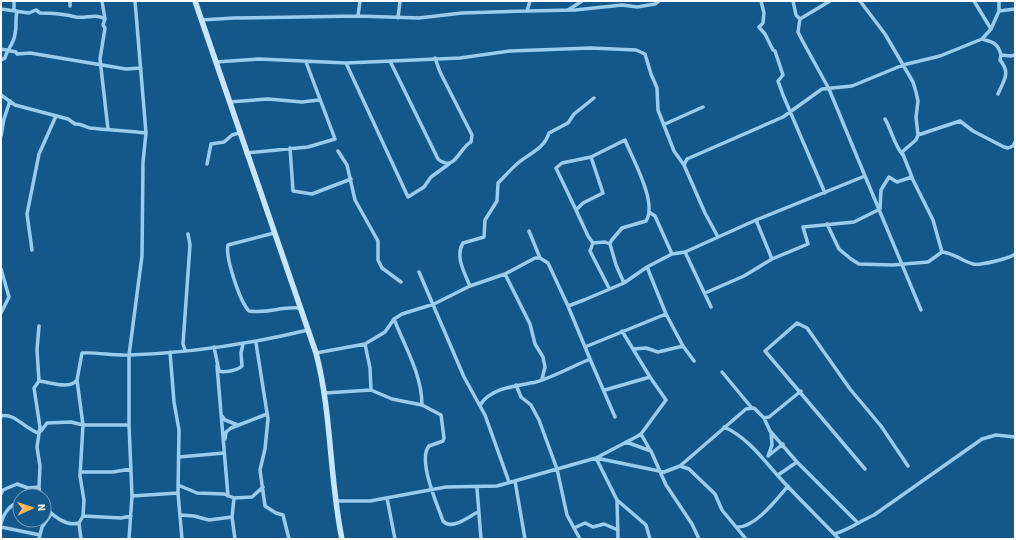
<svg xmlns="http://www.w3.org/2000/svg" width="1016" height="540" font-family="'Source Sans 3',sans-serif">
<rect width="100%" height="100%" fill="#135889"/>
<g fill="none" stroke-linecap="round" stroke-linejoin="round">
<!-- street -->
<path stroke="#99cdf0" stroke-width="3.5" d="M102,1L105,19
M530,1L527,11L575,10L622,5L637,7L655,4L659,1
M761,1L764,13L763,23L759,27L765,34L773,50L775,51L783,75L778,81L783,95L825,193
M999,1V11
M70,6V1
M1,9L29,13L36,10L40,13C53,13 64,14 76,17C86,19 95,13 105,19L103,25L105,28L100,59L108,129
M14,10V1
M568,10L582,1
M358,16L360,1
M398,18L400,1
M800,19L830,1
M201,20L234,18L358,16L419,18L462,13L527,11
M991,29L999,11L1015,9
M982,39C993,42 998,43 1001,55L1011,56L1015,55
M1,49L16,52L17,54L30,53L126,69L141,68
M1,60L5,58C7,49 14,44 15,34C17,26 15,20 17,11
M390,61L438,159C455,173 459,148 471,142L472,135L440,72L435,58
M216,62L259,59L346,63L460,58L510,51L591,48L636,50L645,54L651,74L657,88L658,110L674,151L684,165L705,213L718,237
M346,63L408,197L424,187L431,177L449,164
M998,94C1004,80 1011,73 1000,60L1001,55
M1,95L15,105L68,119L75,124C81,123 85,127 90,128C108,130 127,131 146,133
M229,102L268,99L302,102L319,100
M885,119C892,131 894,145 903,155
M665,124L703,107
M918,135L960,121L973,131L1004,147L1008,148L1013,146L1015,142
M1,136L4,119L10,101
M290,148L293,191L312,194L351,179
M338,151L347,165L355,200L378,241V260L382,268L401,282
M246,153L308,147L335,139L306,62
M207,164L211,144L224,142L232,135L239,133
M684,165L687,159L783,117L822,89L852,86L903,65L940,56L982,39L991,29L974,1
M865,176L921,310
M911,176L933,220L942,252
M576,210L556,168L562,163L591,157
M649,212L655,216L672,254
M756,220L865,176L829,89L802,40L798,32L800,19L796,15L793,1
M827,224L839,249L851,259L859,264L893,265L928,262L942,252C954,253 962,261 973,264C979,266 1011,258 1015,254
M529,231L540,258
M274,233L228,245C225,257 240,302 249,311C269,314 280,306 300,308
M593,243L590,251L609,288
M610,244L605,242L593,243L588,236L576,210L583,203L603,193L591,157L625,140C632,158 658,203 646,221L622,228L611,241L610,244L616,265L624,283
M32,250L27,214L39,154L56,116
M685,252L711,307
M1,269L9,297L1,313
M419,272L464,377L485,415L509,482
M505,274L530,324L535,344L543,357L545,367L542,379
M470,286C464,272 455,256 463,243L484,237L485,220L497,201L498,183C505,176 511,169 518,163C530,153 544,149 549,133L568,123L574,114L594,98
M705,293L744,276L772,259
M394,319C405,347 422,375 422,405
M39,326L37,350L39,381L34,388L40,427L37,447L40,466L39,487L40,496
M256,343L268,419L265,449L260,470L265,506L276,513L283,515L289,539
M365,344L370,368L371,390
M683,346L694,361
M214,347L219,371C225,373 238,370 242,366L241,353L243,344
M585,347L666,314
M633,349L646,348L658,352L683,346L666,314L647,267
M185,350L183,344L190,245L188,234
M170,352L174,402L179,430L178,493L182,539
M316,353L365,344L385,332L394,319L402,314L434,304L470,286L505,274L535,258H540L548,263L568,306L584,300L624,283L647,267L672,254L685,252L756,220L772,259L808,244L803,227L854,222L880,209L881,190L889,177L897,182L912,177L902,152L916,140L918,135L916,117L918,101L916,92L913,82L885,34L860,1
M590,359L615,417
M217,366L228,496
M722,372L751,407
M77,380L83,425L80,476L84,500L83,516
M39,381C50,382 70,390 77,380L82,353C98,352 114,356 130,355C190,353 250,344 308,330
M516,385L521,397L531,405L539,420L557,469L567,515L574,528
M605,390L650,377
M325,393L371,390L392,399L422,405L441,415L444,438L443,441L429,446C417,460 438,506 443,521C452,531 469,516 478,512
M480,405C492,387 517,386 536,382C554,377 573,366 590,359L568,306
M1,416C14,412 26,430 39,433
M222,416L225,420L238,425
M764,418L770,431L797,462L857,522
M724,427C747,437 763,459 779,477C798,498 819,518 839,539
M41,431L47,423L71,422L83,425H129
M641,434L650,450
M225,439L226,432L231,428L267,414
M626,442L651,451L666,485L692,524L699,539
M768,456L772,445L771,432
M768,456L783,444
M179,457L224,453
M596,458L664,472L680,466L746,409L754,408L764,418L769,417L801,391
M596,458L617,500L646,525L650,539
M680,466L689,469L715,494L722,510L736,527C754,529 777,499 788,486
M865,469L765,351L797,323L807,328L850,389L881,426L908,466
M81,472H113L131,469
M778,475L797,462
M515,481L525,539
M178,485L197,493L224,494L234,498L252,497L263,487
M477,488L481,539
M1,494L3,490L17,484L28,488L39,487
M132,496L178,493
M387,498L395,539
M617,500L618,539
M336,501H370L446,487L497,486L596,458L636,437L641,434L666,400L650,377L622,331
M44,506C52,515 66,527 79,523L83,516L121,518L131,516
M180,515L194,516L209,520L232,517L234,498
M232,517L235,539
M79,523L81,539
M1,524C3,514 10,504 20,502
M1,527L40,535
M736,527L746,539
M834,534C849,530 860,521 874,515L982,439L996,435L1015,437
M39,539L42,527L51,514
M129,539L132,496L129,425V355L142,256L143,162L146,133L135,1
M580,539L574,528L585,523L593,527L604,524L618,530"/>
<!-- secondary -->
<path stroke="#c7e5fb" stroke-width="5.5" d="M195,1L316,353C332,414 329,477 342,539"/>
</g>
<!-- border -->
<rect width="1016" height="540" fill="none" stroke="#ffffff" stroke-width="4"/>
<!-- north arrow -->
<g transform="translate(32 508) rotate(87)"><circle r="19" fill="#135889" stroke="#719bb8"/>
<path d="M0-3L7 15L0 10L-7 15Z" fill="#ffb658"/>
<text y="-6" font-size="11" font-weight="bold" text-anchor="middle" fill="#ffffff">N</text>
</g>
</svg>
